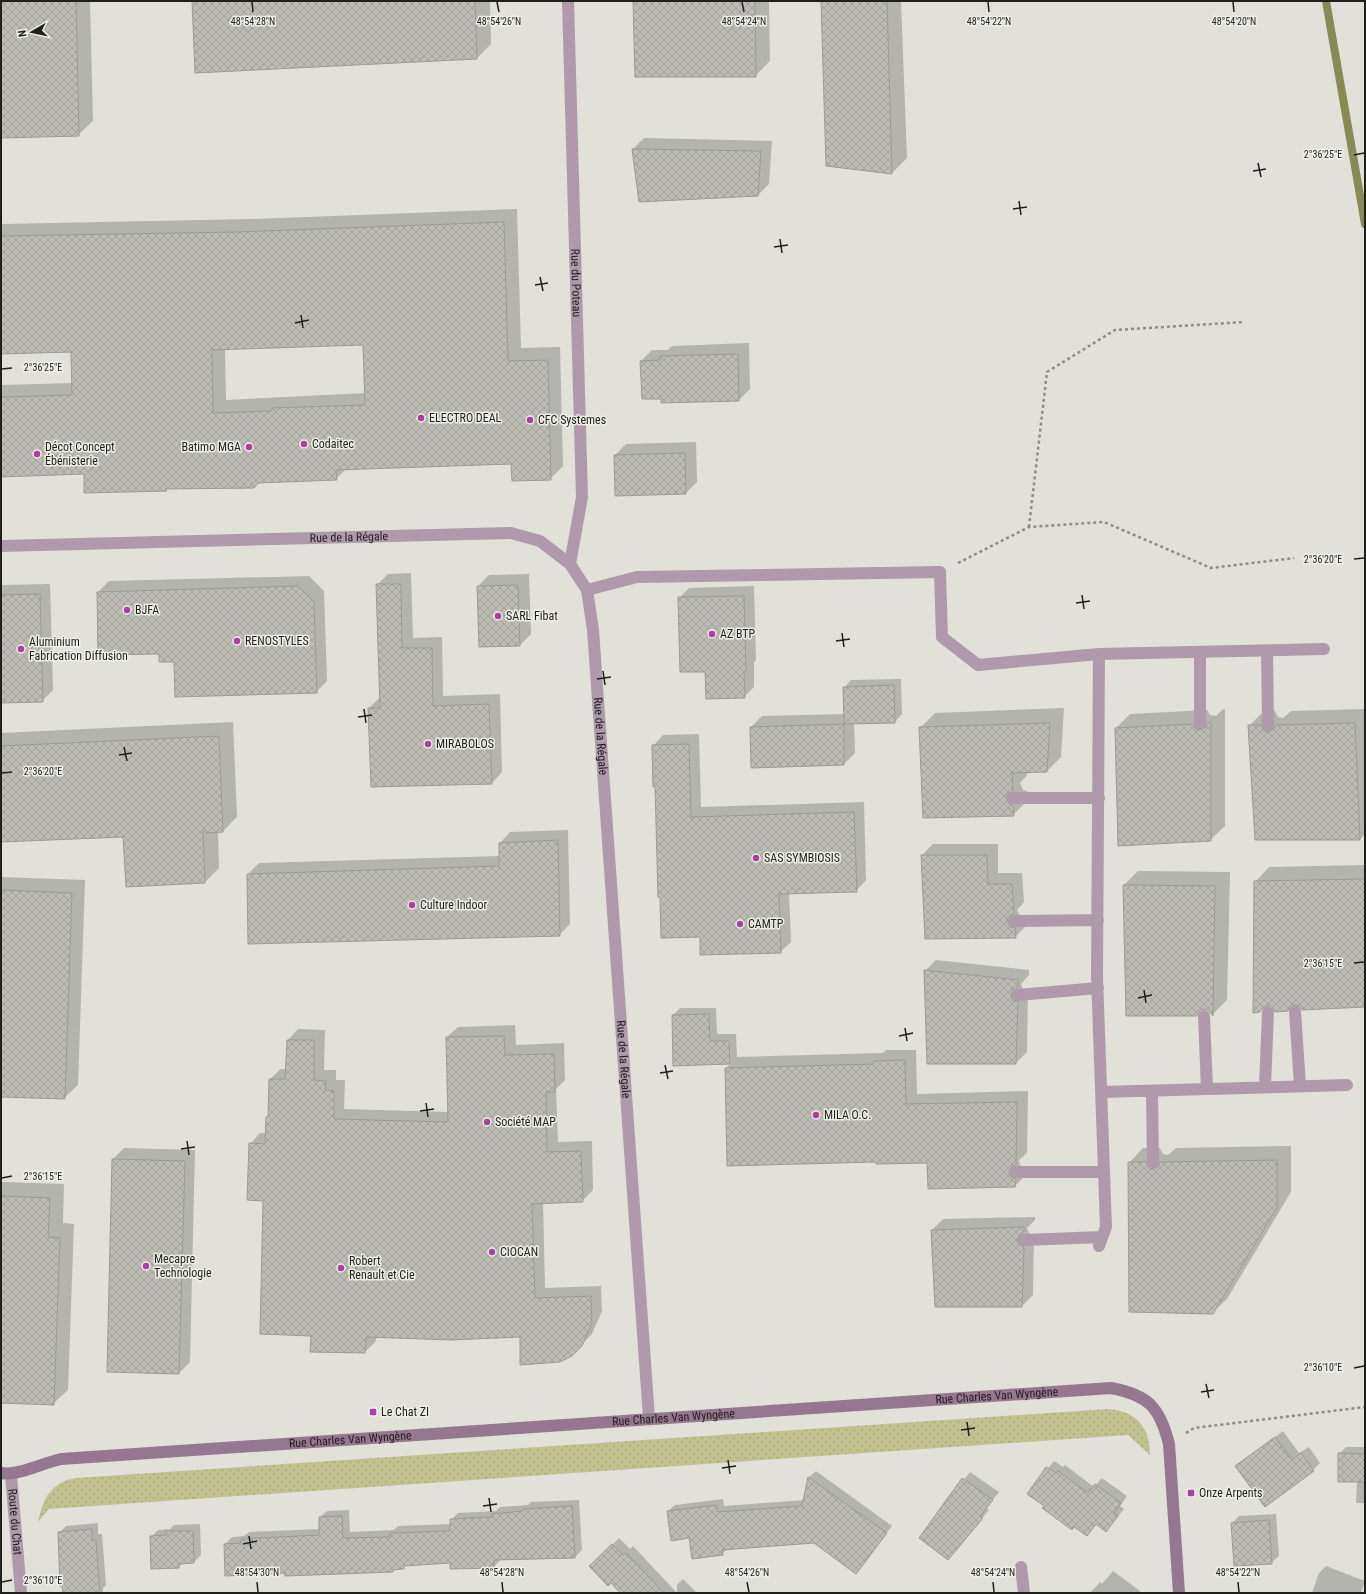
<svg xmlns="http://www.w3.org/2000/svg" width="1366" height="1594" font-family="'Roboto Condensed',sans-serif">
<defs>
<pattern id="grass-dots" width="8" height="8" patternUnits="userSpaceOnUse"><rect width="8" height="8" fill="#c1c290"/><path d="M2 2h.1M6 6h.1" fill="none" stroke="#a5a67c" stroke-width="1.8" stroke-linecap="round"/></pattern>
<pattern id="building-cross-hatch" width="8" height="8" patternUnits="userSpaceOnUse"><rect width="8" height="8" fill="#bcbcb5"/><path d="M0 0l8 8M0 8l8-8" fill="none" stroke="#a1a19b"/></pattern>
</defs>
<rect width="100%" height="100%" fill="#e1e1da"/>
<!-- grass -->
<path fill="url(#grass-dots)" d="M1108,1409C1136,1411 1150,1427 1150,1455L1128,1435L49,1509L38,1522C43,1499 51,1482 76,1478Z"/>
<!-- shadow -->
<path fill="#0003" fill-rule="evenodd" d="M1,1H90L93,121L78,135L1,137Z
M193,1H490L491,44L477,58Z
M634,1H769L770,61L755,76Z
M822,1H901L907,158L892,173L827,165Z
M644,138L772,141L769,184L758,195L640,201L633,149Z
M517,209L521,348L560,347L563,466L550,479L512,463L347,468L336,479L260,482L254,487L168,488L166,490L85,492V473L1,476V385L73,383L72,351L1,353L2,224L251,219ZM364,344L366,393L226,400L225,349Z
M749,343L750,389L739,400L662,402V398L641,361L652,350H668L672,346Z
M696,442L697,482L686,493L615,455L626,444Z
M411,573L413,638L442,637L443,696L500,694L502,772L492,783L369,708L380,697L377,585L388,574Z
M529,574L531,634L520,645L478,586L489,575Z
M309,576L324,591L327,681L316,692L175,661L160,653L98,592L109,581Z
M50,584L53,690L42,701L1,702V585Z
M754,586L756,660L754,662V687L744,697L706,671L679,598L689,588Z
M901,679L902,714L895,722L854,723L855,753L844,764L751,727L762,716L845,714L844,688L851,680Z
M1064,708L1061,757L1047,771L1027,772V775L1020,783L1023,790L1027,791L1028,800L1013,815L920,728L935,713Z
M1223,709H1225V826L1210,840L1116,728L1130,714L1207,710L1210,715L1216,716Z
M1365,709V834L1360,839L1249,726L1264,711H1275L1278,717L1283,718L1291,711Z
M233,722L237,817L223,831H218L219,868L205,882L124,836L1,841V733Z
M699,734L701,807L864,802L866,880L856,891L789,892L791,942L780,952L701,936L656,785L653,746L663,735Z
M568,830L570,924L559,935L248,943V874L259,863L500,856V843L510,832Z
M933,844H998V873H1022L1024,902L1017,910L1026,926L1015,937L922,855Z
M1365,865V1006H1302L1295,1002L1287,1010L1268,1004L1260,1011L1255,882L1269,867Z
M1138,871L1230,872L1227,1000L1213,1014L1208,1009L1203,1008L1196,1015L1124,885Z
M1,877L85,880L78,1085L64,1098L1,1096Z
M936,960L1029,970V975L1021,984L1023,989L1028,991L1027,1052L1016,1063L925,971Z
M680,1008H716L717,1034H736L737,1057L883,1053L886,1050H916L917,1094L1028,1091L1027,1153L1019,1160L1020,1165L1026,1168V1175L1015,1186L928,1162L877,1161L726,1068L731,1063L674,1065L673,1015Z
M515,1025L516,1045L564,1043L565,1080L556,1089L558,1142L592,1141L593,1190L582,1201L543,1202L545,1288L601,1286L602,1311L592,1334L571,1355L520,1336L376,1337V1341L365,1352L312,1335L264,1200L250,1144L260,1133H266L267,1117L269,1114L270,1079L281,1069H287L288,1040L298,1029L325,1030L324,1070H336V1080H345L344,1109L448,1112L447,1037L458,1027Z
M1291,1146V1192L1227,1299L1212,1313L1129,1163L1143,1148H1160L1163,1154L1168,1155L1176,1148Z
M124,1148L195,1150L190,1362L179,1373L113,1159Z
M1,1182L64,1184L63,1223L74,1224L68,1390L53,1404L1,1402Z
M1035,1217V1220L1027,1228L1029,1233L1034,1236L1033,1295L1022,1306L932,1230L943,1219Z
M1283,1431L1299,1453L1309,1447L1320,1463L1313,1470L1237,1466Z
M1346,1447H1365V1503H1356L1357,1481L1339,1454Z
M1054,1461L1063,1467L1065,1465L1094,1487L1102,1478L1127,1496L1120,1506L1124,1509L1106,1531L1097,1524L1087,1535L1028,1494Z
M816,1471L892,1526L855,1573L814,1542L728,1548L722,1554L690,1537L668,1511L675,1505L723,1499L724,1506L804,1500L809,1477Z
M970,1472L999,1492L986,1508L989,1510L955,1551L920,1537Z
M579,1500L582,1550L575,1557L501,1559L494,1567L451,1562L407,1564L403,1568L395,1569L393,1571L286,1572L225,1544L232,1537L244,1536L249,1532L320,1529V1517L327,1511L349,1510L350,1532L394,1530L398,1526L451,1524V1520L458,1513L496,1511L500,1507L528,1505L531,1502Z
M1276,1514L1279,1556L1271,1563L1232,1523L1239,1516Z
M98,1523V1534H102L106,1585L103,1588V1593H64L59,1533L66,1526Z
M200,1524L201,1555L194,1562L183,1563L178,1567L151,1537L158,1530L170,1529L174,1525Z
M619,1538L630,1549L633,1546L677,1593V1585L683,1579L697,1593H621L611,1582L591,1566Z
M1326,1566L1365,1581L1361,1593H1312L1319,1573Z
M1113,1571L1140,1591L1139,1593H1090L1100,1582L1102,1584Z"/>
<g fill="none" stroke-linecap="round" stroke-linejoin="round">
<!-- stream -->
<path stroke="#898955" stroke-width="8" d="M1326,1L1365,224"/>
</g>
<!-- building -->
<path fill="url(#building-cross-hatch)" stroke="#9b9b94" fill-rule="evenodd" d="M1,1H76L79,136L1,138Z
M192,1H475L477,59L195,73Z
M633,1H755L756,77H635Z
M821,1H887L892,174L826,166Z
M632,149L761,151L758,196L639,202Z
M504,222L508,361L548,360L551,480L512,481L511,464L336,470L337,480L258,483L254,488L165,489L167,491L84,493V474L1,477V397L72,395L71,352L1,354V236L237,232ZM363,345L365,405L272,408V411L213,413L212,350Z
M738,354L739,401L661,403V399H642L640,361L660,360V356Z
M685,453L686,494L615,496L614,455Z
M376,584H401L402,648H432L433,706L489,704L492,784L371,787L368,708H380Z
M518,585L520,646L479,647L477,586Z
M298,586L314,602L317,693L175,697L174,662H159V654L98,655L97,592Z
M40,594L43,702L1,703V595Z
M744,596L746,671H744L745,698L706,699L705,672H680L678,597Z
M894,685L895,723L844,724L843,687Z
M1050,723L1047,772L1012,773L1013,791L1007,794L1006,798L1009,804L1013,806L1014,816L923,818L919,727Z
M1207,723H1211V841L1118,846L1115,728L1193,724L1196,729L1200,730L1206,727Z
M1355,723L1360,840H1255L1248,725H1261L1264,731L1268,732L1274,729L1276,725Z
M844,724V765L751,768L750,727Z
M219,736L223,832L207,833L203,830L205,883L126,887L123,837L1,842V746Z
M689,744L691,817L854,812L857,892L779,894L781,953L700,955V937L661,938L660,897H658L655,786L653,787L652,745Z
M558,840L560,936L248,944L247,874L499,866V843Z
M921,855H987L988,884H1012L1014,914L1008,917L1007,921L1010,927L1015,928L1016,938L925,939Z
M1365,879V1007L1302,1010L1301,1007L1295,1004L1291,1005L1288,1011L1275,1012L1272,1006L1268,1005L1262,1008L1260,1012L1253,1013L1254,881Z
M1123,885L1215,886L1213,1016L1208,1010L1204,1009L1200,1010L1197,1016H1126Z
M1,890L72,893L65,1099L1,1097Z
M924,970L1018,980V987L1013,989L1011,995L1012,1000L1018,1002L1016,1064H927Z
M709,1014L710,1041H729L730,1064L673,1066L672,1015Z
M504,1036L505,1055L554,1054L555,1092H546L547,1152L581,1151L583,1202L532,1204L535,1298L591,1296L592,1323L582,1346L572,1356L560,1362L520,1365V1337L451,1340L366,1337L365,1353L310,1352L311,1336L260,1334L263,1201L247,1200L249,1143L265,1144L266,1117H268L269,1079H285L287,1040H314V1080L326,1081L325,1090L334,1091V1119L448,1122L446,1037Z
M905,1060L906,1104L1017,1102L1016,1165L1012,1166L1009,1172L1010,1176L1016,1179L1015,1187L928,1189L927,1163L876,1164V1162L727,1166L725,1068L874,1064V1061Z
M112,1159L185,1161L179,1374L107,1372Z
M1277,1160V1207L1213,1314L1129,1312L1128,1162H1146L1149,1168L1153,1169L1159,1166L1160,1162Z
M1,1196L50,1198L48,1237L60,1238L54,1405L1,1403Z
M1024,1227V1232L1020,1234L1017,1240L1018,1244L1024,1247L1022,1307H935L931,1230Z
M1275,1437L1292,1460L1301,1453L1314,1471L1265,1507L1235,1466Z
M1338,1453L1365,1454V1482H1338Z
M1046,1467L1056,1473L1058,1471L1088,1493L1095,1484L1121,1503L1114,1513L1118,1516L1106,1532L1096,1524L1087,1536L1074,1527L1072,1530L1042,1508L1044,1506L1027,1494Z
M808,1477L887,1533L856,1574L814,1543L722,1550L723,1555L692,1559L689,1538L671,1541L667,1511L717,1505V1512L802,1506Z
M962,1478L993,1500L980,1516L983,1518L948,1560L919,1538Z
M572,1506L575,1558L494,1560V1568L450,1569V1563L404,1566V1569L393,1570V1572L285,1576V1573L225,1576L224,1544L241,1543V1539L319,1535V1517L342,1516L343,1538L390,1537V1533L449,1531L450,1530V1519L493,1517L492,1514L523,1511V1509Z
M1269,1520L1272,1564L1234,1566L1231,1523Z
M92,1529V1540H96L100,1593H63L62,1586H60L58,1532Z
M166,1531H193L194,1563L179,1564V1568L151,1569L150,1536L166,1535Z
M612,1544L623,1555L626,1553L664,1593H620L611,1583L608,1586L589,1566Z"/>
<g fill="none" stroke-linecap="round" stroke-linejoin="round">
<!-- path -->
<path stroke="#8d8d88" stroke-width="2.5" stroke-dasharray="3 3" stroke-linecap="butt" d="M1029,527L1047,372L1115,330L1244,322
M958,563L1029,527L1104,522L1211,568L1294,558
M1186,1433L1194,1428L1365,1407"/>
<!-- lane -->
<path stroke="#ae9aaa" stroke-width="12" d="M940,572L942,637L978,665L1099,654L1097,977L1106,1227L1099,1246
M1267,651L1268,725
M1099,654L1324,649
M1200,723V652
M1013,798H1099
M1014,921L1098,920
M1018,995L1098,988
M1295,1011L1300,1086
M1204,1016L1207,1089
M1265,1087L1268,1012
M1152,1091L1153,1162
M1102,1092L1347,1085
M1016,1172H1104
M1024,1240L1102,1237"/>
<!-- street -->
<g stroke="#ae9aaa" stroke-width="12">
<path id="s1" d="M568,1L582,497L570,564"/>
<path id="s2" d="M1,546L511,533L540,541L570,564L587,590L593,630L649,1418"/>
<path d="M587,590L637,577L940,572"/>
<path id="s3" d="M11,1475L21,1593"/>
<path d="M1021,1567L1024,1593"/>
</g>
<!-- secondary -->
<path stroke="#95788f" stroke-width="12" id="s4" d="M1,1473C19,1476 42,1463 61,1459L1111,1388C1149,1395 1160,1408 1169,1444L1179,1593"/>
</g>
<!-- ticks -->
<path fill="none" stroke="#1f1f1c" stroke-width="1.5" d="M252,2L253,12M497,2L499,12M742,2L744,12M988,2L989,12M1233,2L1234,12M1354,155L1364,153M1258,163L1261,177M1253,171L1266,169M1019,201L1021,215M1013,209L1027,207M780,239L782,253M774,247L788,245M540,277L543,291M535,285L548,283M301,315L303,328M295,323L309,320M2,369L12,368M1354,559L1364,558M1082,595L1084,609M1076,603L1090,601M842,633L844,647M836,641L850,639M603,671L605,685M597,679L611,677M364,709L366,723M358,717L372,715M124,747L127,761M119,755L132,753M2,773L12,772M1354,963L1364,962M1144,990L1146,1003M1138,998L1152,995M905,1028L907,1041M899,1036L913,1033M665,1065L668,1079M660,1073L673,1071M426,1103L428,1117M420,1111L434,1109M187,1141L189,1155M181,1149L195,1147M2,1178L12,1176M1354,1368L1364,1366M1206,1384L1209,1398M1201,1392L1214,1390M967,1422L969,1436M961,1430L975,1428M728,1460L730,1474M722,1468L736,1466M489,1498L491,1512M483,1506L497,1504M249,1536L251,1549M243,1544L257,1541M2,1582L12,1580M257,1582L258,1592M502,1582L503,1592M747,1582L749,1592M993,1582L994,1592M1238,1582L1239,1592"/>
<!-- markers -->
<g fill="#ac409f" stroke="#eeefe7" stroke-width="1.5">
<circle cx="421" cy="418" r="4"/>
<circle cx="530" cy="420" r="4"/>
<circle cx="304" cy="444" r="4"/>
<circle cx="249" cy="447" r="4"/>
<circle cx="37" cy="454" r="4"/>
<circle cx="127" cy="610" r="4"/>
<circle cx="498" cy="616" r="4"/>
<circle cx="712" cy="634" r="4"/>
<circle cx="237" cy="641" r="4"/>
<circle cx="21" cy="649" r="4"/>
<circle cx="428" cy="744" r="4"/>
<circle cx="756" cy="858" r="4"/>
<circle cx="412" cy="905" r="4"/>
<circle cx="740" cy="924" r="4"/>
<circle cx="816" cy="1115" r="4"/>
<circle cx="487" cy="1122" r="4"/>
<circle cx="492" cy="1252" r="4"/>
<circle cx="146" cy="1266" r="4"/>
<circle cx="341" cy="1268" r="4"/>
<rect x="369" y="1408" width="8" height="8" rx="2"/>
<rect x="1187" y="1489" width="8" height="8" rx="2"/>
</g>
<g text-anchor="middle" stroke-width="3" stroke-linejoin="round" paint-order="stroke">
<!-- street labels -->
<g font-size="12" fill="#1f1f1c" stroke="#eeefe7">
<text dy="4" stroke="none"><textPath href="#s1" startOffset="282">Rue du Poteau</textPath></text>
<text dy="4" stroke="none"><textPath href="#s2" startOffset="348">Rue de la Régale</textPath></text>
<text dy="4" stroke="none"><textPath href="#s2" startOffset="756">Rue de la Régale</textPath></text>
<text dy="4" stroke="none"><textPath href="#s2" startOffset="1080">Rue de la Régale</textPath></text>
<text dy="4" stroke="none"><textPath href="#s4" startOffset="1000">Rue Charles Van Wyngène</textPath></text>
<text dy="4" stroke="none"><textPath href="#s4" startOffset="676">Rue Charles Van Wyngène</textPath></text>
<text dy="4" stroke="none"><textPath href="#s4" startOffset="352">Rue Charles Van Wyngène</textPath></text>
<text dy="4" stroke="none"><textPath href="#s3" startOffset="47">Route du Chat</textPath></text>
</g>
<!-- poi labels -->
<g font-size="12" fill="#1f1f1c" stroke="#eeefe7" text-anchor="start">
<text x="429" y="422">ELECTRO DEAL</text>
<text x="538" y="424">CFC Systemes</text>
<text x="312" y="448">Codaitec</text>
<text x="45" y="451">Décot Concept<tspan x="45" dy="14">Ébénisterie</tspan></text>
<text x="241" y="451" text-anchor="end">Batimo MGA</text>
<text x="135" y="614">BJFA</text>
<text x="506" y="620">SARL Fibat</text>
<text x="720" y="638">AZ BTP</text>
<text x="245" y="645">RENOSTYLES</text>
<text x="29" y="646">Aluminium<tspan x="29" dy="14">Fabrication Diffusion</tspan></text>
<text x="436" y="748">MIRABOLOS</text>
<text x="764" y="862">SAS SYMBIOSIS</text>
<text x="420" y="909">Culture Indoor</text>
<text x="748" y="928">CAMTP</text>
<text x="824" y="1119">MILA O.C.</text>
<text x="495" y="1126">Société MAP</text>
<text x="500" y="1256">CIOCAN</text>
<text x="154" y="1263">Mecapre<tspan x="154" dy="14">Technologie</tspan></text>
<text x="349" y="1265">Robert<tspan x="349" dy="14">Renault et Cie</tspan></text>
<text x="381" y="1416">Le Chat ZI</text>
<text x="1199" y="1497">Onze Arpents</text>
</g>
</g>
<g font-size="10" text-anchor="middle" fill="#1f1f1c" stroke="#eeefe7" stroke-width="3" stroke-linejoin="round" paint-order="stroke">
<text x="1234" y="25">48°54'20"N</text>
<text x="253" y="25">48°54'28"N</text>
<text x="499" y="25">48°54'26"N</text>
<text x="744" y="25">48°54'24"N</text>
<text x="989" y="25">48°54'22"N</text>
<text x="1323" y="158">2°36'25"E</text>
<text x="43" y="371">2°36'25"E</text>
<text x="1323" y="563">2°36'20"E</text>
<text x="43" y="775">2°36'20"E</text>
<text x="1323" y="967">2°36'15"E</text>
<text x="43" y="1180">2°36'15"E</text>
<text x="1323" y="1371">2°36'10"E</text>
<text x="257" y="1576">48°54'30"N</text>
<text x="502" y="1576">48°54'28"N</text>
<text x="747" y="1576">48°54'26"N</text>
<text x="993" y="1576">48°54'24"N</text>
<text x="1238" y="1576">48°54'22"N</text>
<text x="43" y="1584">2°36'10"E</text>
</g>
<!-- border -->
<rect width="1366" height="1594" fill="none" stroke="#1f1f1c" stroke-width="4"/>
<!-- north arrow -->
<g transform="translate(32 32) rotate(261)" stroke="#eeefe7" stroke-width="3" paint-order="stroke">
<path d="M0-3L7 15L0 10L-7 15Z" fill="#1f1f1c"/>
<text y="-6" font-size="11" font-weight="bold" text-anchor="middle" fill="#1f1f1c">N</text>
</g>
</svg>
